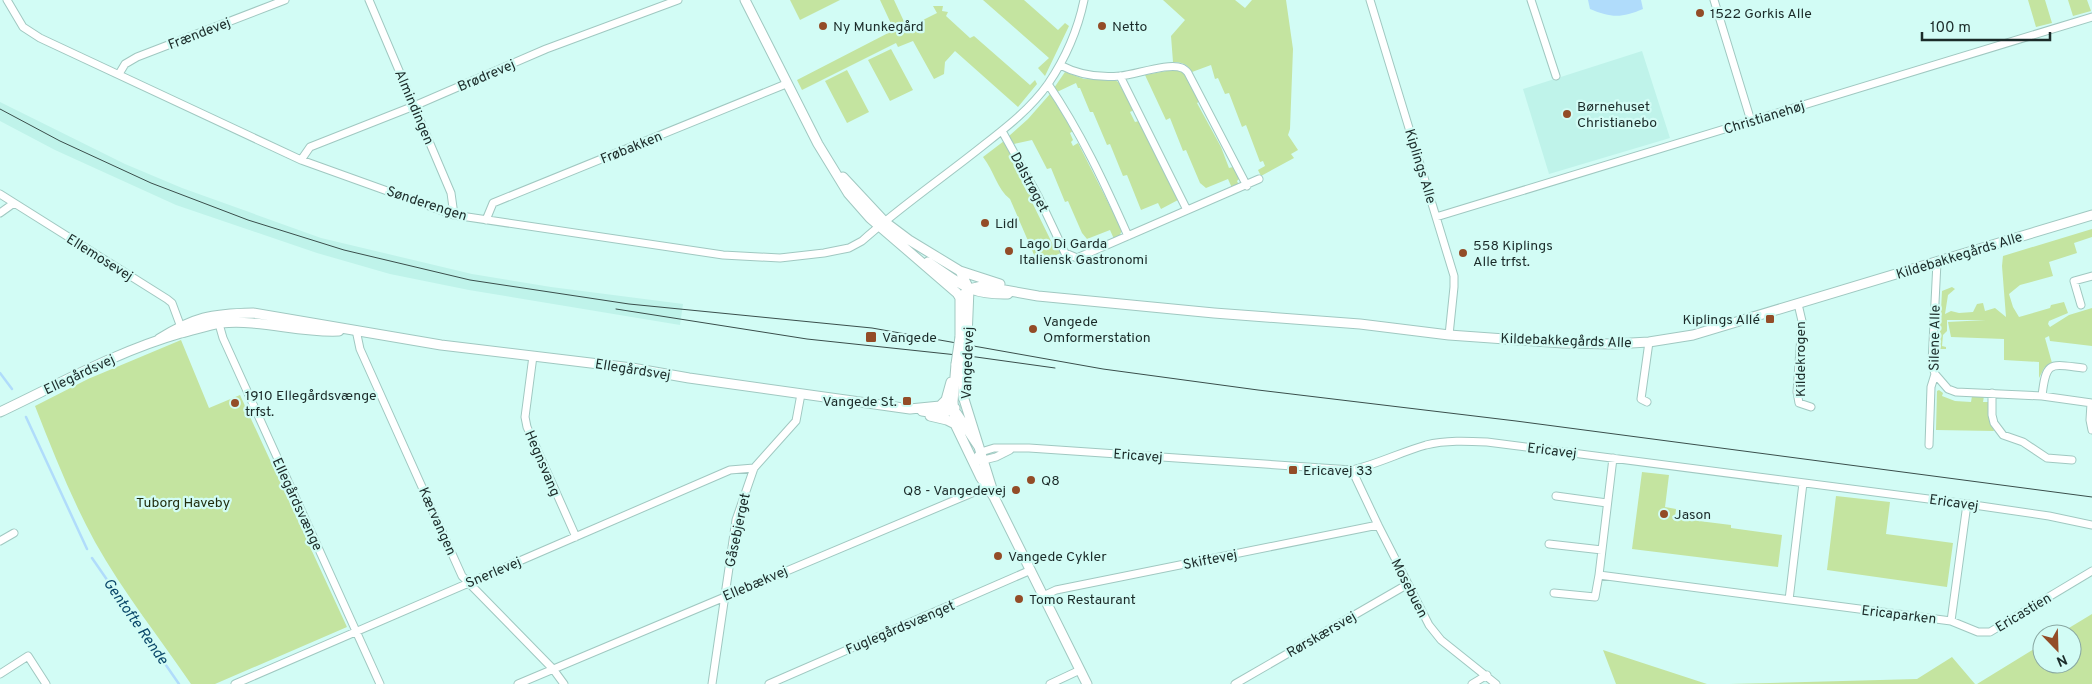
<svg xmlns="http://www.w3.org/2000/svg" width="2092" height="684" font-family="Overpass,sans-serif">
<rect width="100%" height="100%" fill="#d2fcf5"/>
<!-- built -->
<path fill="#bff3ea" d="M1642,51L1670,138L1549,174L1523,89Z
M0,102L125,164L182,188L321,238L472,274L551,287L683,304L680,325L469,290L390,274L317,253L176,205L55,150L0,121Z"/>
<!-- green -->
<path fill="#c4e4a0" d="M790,0H840L800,20Z
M880,0H894L907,28L937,13L933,6H943L942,11L948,12L946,16L970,38L974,36L1030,85L1035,80L1037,84L1018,107L955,51L945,62L944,74L934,79L913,41L898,47L896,43L802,90L797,80L894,30Z
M983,0H1024L1058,30L1065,23L1069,26L1045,76L1038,68L1049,58Z
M1163,0H1235L1245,8L1252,0H1286L1293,49L1290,129L1288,135L1298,150L1291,154L1294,158L1261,176L1258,170L1265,166L1263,161L1260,162L1246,125L1242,127L1229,93L1225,94L1218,78L1215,79L1211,65L1192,72C1188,64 1181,62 1173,62L1171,36L1185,20Z
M2028,0H2045L2052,23L2036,27Z
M2068,0H2087L2091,11L2073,16Z
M891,49L913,90L890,101L868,60Z
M1177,69L1185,74L1200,101L1197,103L1221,147L1229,168L1233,167L1239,179L1237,181L1239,185L1232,188L1228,179L1206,188L1200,183L1186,150L1183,151L1170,118L1166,120L1145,75Z
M847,70L869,112L847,123L825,81Z
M1065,72L1084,79L1115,80L1118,82L1134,110L1130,112L1135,122L1139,121L1178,200L1161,209L1158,203L1141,210L1127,175L1123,176L1110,144L1107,145L1093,112H1090L1080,88H1078L1076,83L1057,92L1054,88Z
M1050,94L1073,131L1070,133L1073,140L1071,142L1073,146L1078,143L1122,230L1119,237L1114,239L1110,230L1087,239L1082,233L1068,201L1065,202L1051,168L1047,169L1032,140L1014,144L1009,136L1028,119Z
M1004,141L1015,159L1012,161L1027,192L1031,189L1035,196L1030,198L1053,245L1057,243L1061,253L1034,264L1032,259L1035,257L1010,199C997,189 994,171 983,157Z
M2092,229V237L2074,243L2077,253L2049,262L2053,276L2020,285L2009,294L2013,307L2019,317L2050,308L2051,305L2064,302L2068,313L2049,321L2048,324L2050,327L2069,315L2092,308V346L2050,341L2049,336L2045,338L2052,363L2044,368L2039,378V362L2004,360V339L1951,337L1948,322L1986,320H1947V331L1943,335L1942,346L1946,347V349H1939L1942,291L1952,287L1955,289L1948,295L1945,314L1951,311L1959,313L1973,312L1977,304L1983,303L1985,311L1995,308L2006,317L2002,266L2003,256Z
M181,340L209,408L240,395L347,627L215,684H191C159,637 123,592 95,542C71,498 53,452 35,406L88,379Z
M1939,390L1943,393L1942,396L1955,401L1971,402L1972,396H1984L1983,402H1990L1988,412L1994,431L1936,430L1937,391Z
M1642,472L1669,475L1665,507L1676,509L1675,518L1731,525V528L1782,535L1778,567L1632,549Z
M1836,496L1890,502L1886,534L1953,543L1947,587L1827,570Z
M2092,614V684H1977L2042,644V664H2072V634H2059Z
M1603,650L1707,684H1616Z
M1952,657L1975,684H1729L1917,679Z"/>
<!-- water -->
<path fill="#b0dcfb" d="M1588,0H1641L1643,9C1622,18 1611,18 1590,9Z"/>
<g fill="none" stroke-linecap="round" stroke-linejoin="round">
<!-- stream -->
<path stroke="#b0dcfb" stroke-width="2.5" d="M0,373L12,389
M26,417L87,549
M92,558L179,684"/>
<defs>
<path id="minor" d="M7,0L23,27L40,38L301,160L454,215L723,255L780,258L824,253L849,248L862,241C901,206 944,177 985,144C1008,126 1031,108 1048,84C1065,59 1078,29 1084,0
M369,0L451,193L454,215
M1370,0L1454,276V287L1449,335
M1531,0L1556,76
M1714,0L1751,121
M1060,65C1079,75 1099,78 1120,76C1135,75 1169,62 1182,68C1183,68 1188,72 1188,73L1247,186
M119,74L125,64L137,57L285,0
M1120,76L1187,210
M1048,84C1080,131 1105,184 1128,236
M1002,131L1038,196L1065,253L1077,258L1259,179
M301,160L310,147L414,106L546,49L678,0
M0,194L167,299L172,303L182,330
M0,213L14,203
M1436,217L2092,17
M486,220L493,203L786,84
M1798,304L1802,321L1797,392L1799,403L1811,407
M2081,305L2074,281L2092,276
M219,324L223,338L380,684
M356,330L360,349L462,576L553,669L564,684
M533,356L525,417L527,427L576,537
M1935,374L1948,389L1956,392L2042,396L2092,403
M1992,393V415L1994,423L2003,435L2023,442L2047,458L2072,460
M2042,396C2046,360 2050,364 2083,368
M1647,402L1641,399L1649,342
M2091,403L2090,420L2092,430
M1929,445L1931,387L1935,374L1932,363L1937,262
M1613,458L1599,575L1951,621L1978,632H1990L2092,571
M973,461L981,452L994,448H1029L1352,470C1378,464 1401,452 1426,445C1446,440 1467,441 1487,442L1967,504L2049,516L2092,525
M980,461L996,457L1010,450
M1352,470L1378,525L1429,625L1441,640L1496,684
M1556,496L1607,503
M0,541L14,533
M1549,544L1602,550
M1554,593L1595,597L1599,575
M1043,596L1056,590L1378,525
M1789,600L1803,483
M1951,621L1967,504
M0,674L28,656L46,684
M235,684L730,470L754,468
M518,684L991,485
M712,684L736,520L754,468L796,421L801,394
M769,684L1031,570
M1050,684L1080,670
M1235,684L1408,584
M1472,684L1487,675"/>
<path id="tertiary" d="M745,0L818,144L848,193L870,218L957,293L960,298V337
M843,177L885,222L909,240L960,271L969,289L967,338
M928,262C960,283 968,295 1008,294
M960,271L1000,284
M960,298L969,289L982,286L1038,296L1214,313L1360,324L1449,335L1563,343L1613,344L1649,342L1693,335L2092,215
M159,339C195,317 210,314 253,313L441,345L632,368L689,378L910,409L940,406L953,410L957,414L979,447
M956,364L953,402L955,424L981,478L994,497L1087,684
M964,364L963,396L993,492
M940,406L946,400L951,382
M922,411L942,414L955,408
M0,412C59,384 118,351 181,333C194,330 208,325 221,323C261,319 299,333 339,331
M930,416L947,420L955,424"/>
</defs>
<!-- minor casing -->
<use href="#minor" stroke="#a0c8c1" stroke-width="9"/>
<!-- tertiary casing -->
<use href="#tertiary" stroke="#a0c8c1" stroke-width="11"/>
<!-- minor -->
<use href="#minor" stroke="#fff" stroke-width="7"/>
<!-- tertiary -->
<use href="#tertiary" stroke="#fff" stroke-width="9"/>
<!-- tram -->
<path stroke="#3a4e4b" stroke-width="1" d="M0,109L60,141L151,183L248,220L344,250L470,280L629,304L872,328L1103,369L1258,390L1516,421L2092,497
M616,309L807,339L976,357L1055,368"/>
<defs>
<path id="tertiary-bridge" d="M956,364L960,337
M964,364L967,338"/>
</defs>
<!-- tertiary-bridge casing -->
<use href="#tertiary-bridge" stroke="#a0c8c1" stroke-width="11" stroke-linecap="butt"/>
<!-- tertiary-bridge -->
<use href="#tertiary-bridge" stroke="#fff" stroke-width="9"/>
</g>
<!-- markers -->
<g fill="#934c27" stroke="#d2fcf5" stroke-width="2">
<circle cx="1700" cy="13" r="5"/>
<circle cx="823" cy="26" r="5"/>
<circle cx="1102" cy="26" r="5"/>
<circle cx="1567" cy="114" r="5"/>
<circle cx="985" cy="223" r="5"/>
<circle cx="1009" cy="251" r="5"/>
<circle cx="1463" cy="253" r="5"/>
<rect x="1765" y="314" width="10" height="10" rx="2.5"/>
<circle cx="1033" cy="329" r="5"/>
<rect x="865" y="331" width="12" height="12" rx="2.5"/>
<rect x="902" y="396" width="10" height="10" rx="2.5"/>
<circle cx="235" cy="403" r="5"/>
<rect x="1288" y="465" width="10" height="10" rx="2.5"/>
<circle cx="1031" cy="480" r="5"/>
<circle cx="1016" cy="490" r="5"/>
<circle cx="1664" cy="514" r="5"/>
<circle cx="998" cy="556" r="5"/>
<circle cx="1019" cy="599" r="5"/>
</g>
<g text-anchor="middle" stroke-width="4.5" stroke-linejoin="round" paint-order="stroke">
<!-- poi labels -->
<g font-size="14" fill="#1b2b29" stroke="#d2fcf5" text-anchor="start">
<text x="1710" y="18">1522 Gorkis Alle</text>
<text x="833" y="31">Ny Munkegård</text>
<text x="1112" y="31">Netto</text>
<text x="1577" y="111">Børnehuset<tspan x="1577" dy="16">Christianebo</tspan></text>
<text x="995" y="228">Lidl</text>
<text x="1019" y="248">Lago Di Garda<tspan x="1019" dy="16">Italiensk Gastronomi</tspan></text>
<text x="1473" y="250">558 Kiplings<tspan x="1473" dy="16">Alle trfst.</tspan></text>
<text x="1760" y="324" text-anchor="end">Kiplings Allé</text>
<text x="1043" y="326">Vangede<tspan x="1043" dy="16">Omformerstation</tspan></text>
<text x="882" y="342">Vangede</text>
<text x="245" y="400">1910 Ellegårdsvænge<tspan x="245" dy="16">trfst.</tspan></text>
<text x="897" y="406" text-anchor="end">Vangede St.</text>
<text x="1303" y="475">Ericavej 33</text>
<text x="1041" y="485">Q8</text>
<text x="1006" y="495" text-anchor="end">Q8 - Vangedevej</text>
<text x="1674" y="519">Jason</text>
<text x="1008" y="561">Vangede Cykler</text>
<text x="1029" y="604">Tomo Restaurant</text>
</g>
<!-- street labels -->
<g font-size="14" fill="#1b2b29" stroke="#d2fcf5">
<text transform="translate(199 33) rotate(-21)" y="5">Frændevej</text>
<text transform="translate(486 75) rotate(-23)" y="5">Brødrevej</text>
<text transform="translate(415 107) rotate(67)" y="5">Almindingen</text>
<text transform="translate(1764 117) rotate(-17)" y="5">Christianehøj</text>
<text transform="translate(631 147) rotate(-22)" y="5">Frøbakken</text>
<text transform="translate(1421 166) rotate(73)" y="5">Kiplings Alle</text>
<text transform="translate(1030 182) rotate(62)" y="5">Dalstrøget</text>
<text transform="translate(427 203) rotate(18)" y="5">Sønderengen</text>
<text transform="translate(1959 255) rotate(-17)" y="5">Kildebakkegårds Alle</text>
<text transform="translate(100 257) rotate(32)" y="5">Ellemosevej</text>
<text transform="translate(1934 338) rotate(-89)" y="5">Silene Alle</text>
<text transform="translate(1566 340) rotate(2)" y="5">Kildebakkegårds Alle</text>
<text transform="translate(1800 359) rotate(-90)" y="5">Kildekrogen</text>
<text transform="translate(967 363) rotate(-88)" y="5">Vangedevej</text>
<text transform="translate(633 369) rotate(9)" y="5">Ellegårdsvej</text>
<text transform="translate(79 374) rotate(-25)" y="5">Ellegårdsvej</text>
<text transform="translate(1552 450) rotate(7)" y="5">Ericavej</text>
<text transform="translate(1138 455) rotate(4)" y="5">Ericavej</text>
<text transform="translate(543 463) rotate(67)" y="5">Hegnsvang</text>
<text transform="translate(1954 502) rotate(8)" y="5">Ericavej</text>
<text transform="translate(298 504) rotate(65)" y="5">Ellegårdsvænge</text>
<text transform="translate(438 521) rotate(66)" y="5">Kærvangen</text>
<text transform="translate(737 530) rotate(-78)" y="5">Gåsebjerget</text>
<text transform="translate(1210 559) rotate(-11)" y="5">Skiftevej</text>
<text transform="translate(493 572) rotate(-23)" y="5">Snerlevej</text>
<text transform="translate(755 583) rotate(-23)" y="5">Ellebækvej</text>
<text transform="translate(1410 588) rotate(63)" y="5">Mosebuen</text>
<text transform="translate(2023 612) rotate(-31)" y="5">Ericastien</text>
<text transform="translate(1899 614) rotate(7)" y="5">Ericaparken</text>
<text transform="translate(900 627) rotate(-23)" y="5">Fuglegårdsvænget</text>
<text transform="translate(1321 634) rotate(-30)" y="5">Rørskærsvej</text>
</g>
<!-- park labels -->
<g font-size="14" fill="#212e0f" stroke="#d2fcf5">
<text x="183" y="507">Tuborg Haveby</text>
</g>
<!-- water labels -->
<g font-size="15" font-style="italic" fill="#0a486a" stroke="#d2fcf5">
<text transform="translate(136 621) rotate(55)" y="5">Gentofte Rende</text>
</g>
</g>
<!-- north arrow -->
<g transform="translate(2057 649) rotate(157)"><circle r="24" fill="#d2fcf5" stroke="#89a8a3"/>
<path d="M0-4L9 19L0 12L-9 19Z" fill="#934c27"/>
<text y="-8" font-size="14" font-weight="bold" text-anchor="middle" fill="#1b2b29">N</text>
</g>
<!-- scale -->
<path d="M1922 32v8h128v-8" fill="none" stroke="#1b2b29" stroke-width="2.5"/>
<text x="1930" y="32" font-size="15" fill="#1b2b29" stroke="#d2fcf5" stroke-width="4" paint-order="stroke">100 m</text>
</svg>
